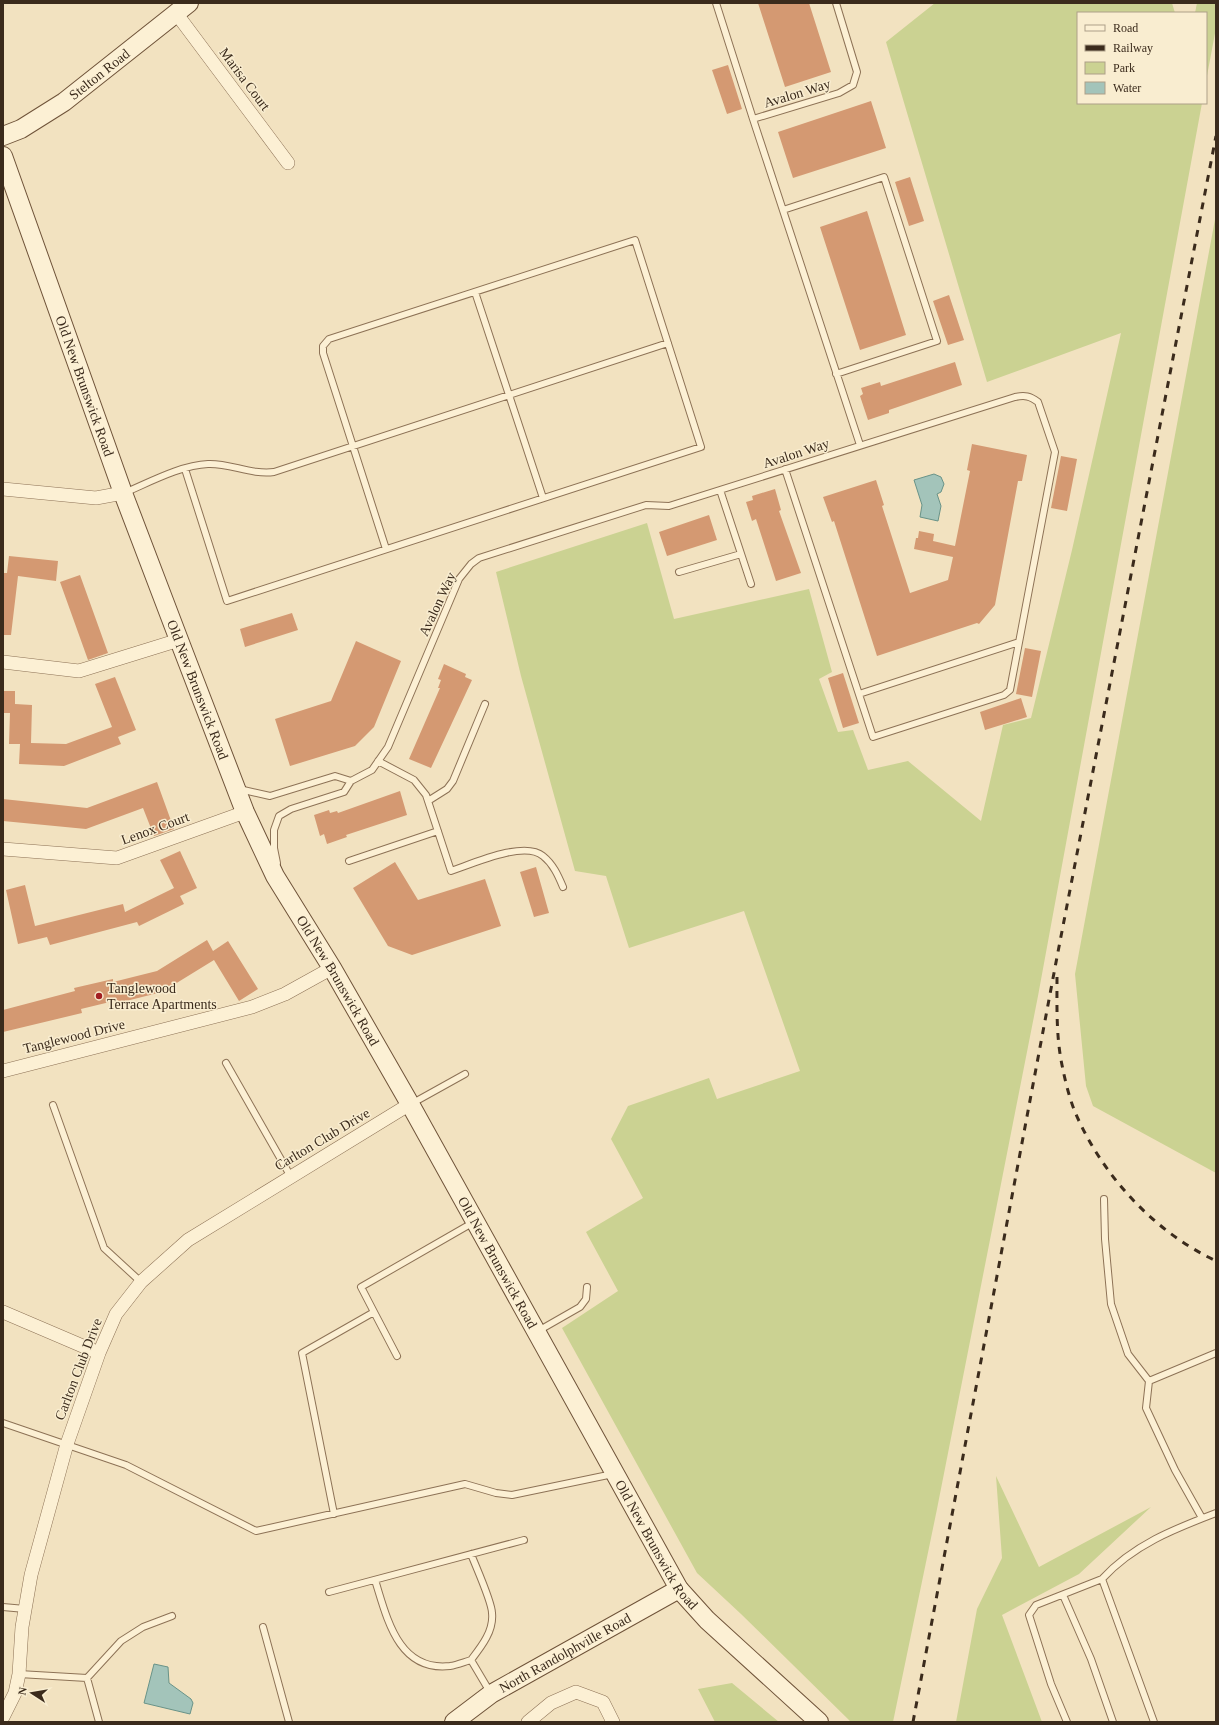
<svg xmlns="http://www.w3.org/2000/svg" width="1219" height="1725" font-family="'Times New Roman',serif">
<rect width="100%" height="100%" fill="#f2e2c0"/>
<!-- green -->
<path fill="#cbd292" d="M935,3H1172L1175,13H1078V103H1202L1038,996L937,1509L893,1722H851L741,1614L697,1573L562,1328L618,1291L586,1232L643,1198L611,1139L628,1106L709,1078L717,1099L800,1071L744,911L629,948L606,876L575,871L521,676L496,572L647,523L674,619L809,589L832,672L819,679L838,732L853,730L868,770L908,761L981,821L1003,725L1031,718L1072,550L1121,333L987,382L886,42Z
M1197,3H1216V28L1206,81V13H1195Z
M1216,214V1173L1093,1106L1086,1086L1075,974Z
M996,1476L1039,1567L1151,1507L1079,1574L1002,1615L1042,1722H956L977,1609L1002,1558Z
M732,1683L779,1722H715L698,1689Z"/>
<!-- water -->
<path fill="#a3c4ba" stroke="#699388" d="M934,474L941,477L944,484L941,492L937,494L941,506L938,521L920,517L922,505L914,480Z
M154,1664L168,1667L169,1683L191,1699L193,1703L190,1714L144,1703Z"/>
<!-- building -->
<path fill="#d49972" d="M758,3H809L831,72L785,87Z
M728,65L742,109L727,114L712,70Z
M871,101L886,148L793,178L778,132Z
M910,177L924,221L909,226L895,182Z
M867,211L906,335L860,350L820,227Z
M949,295L964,340L948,345L933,301Z
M955,362L962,385L889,410V413L868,420L860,396L863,394L861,388L880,382L881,386Z
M972,444L1027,455L1022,481H1018L995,605L979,624L977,623L877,656L834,521L832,522L823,497L876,480L884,505L882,506L910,593L948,580L953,557L914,549L916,538H918L919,531L934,534L933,541L955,546L970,471L967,470Z
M1061,456L1077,459L1067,511L1051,508Z
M775,489L781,510L779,511L801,573L776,581L756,519L752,521L746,502L753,500L752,496Z
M709,515L717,540L667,556L659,532Z
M9,556L58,561L56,581L18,576L11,635H3V573H7Z
M80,575L108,653L88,660L60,582Z
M292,613L298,630L245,647L240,629Z
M356,641L401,661L374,727L355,746L290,766L275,719L331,701Z
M1025,648L1041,651L1032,697L1016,694Z
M444,664L466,674L465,677L472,680L431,768L409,759L440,688H438L441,680L438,679Z
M843,673L859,723L843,728L828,678Z
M115,677L136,730L118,737L121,744L64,766L19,764L20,744H9L10,713H3V691H15V704L32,705L31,743L66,744L112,727L95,684Z
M1021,698L1027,717L985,730L980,712Z
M157,782L174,829L154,836L143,808L86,829L3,821V799L87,808Z
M400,791L407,815L346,835L347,837L327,844L324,834L320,836L314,815L329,810L330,813L337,811L338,813Z
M180,851L197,888L180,896L184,904L139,926L137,922L50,945L47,937L18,944L6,890L25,885L35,926L123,904L125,912L174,888L160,860Z
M395,862L418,900L485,879L501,926L412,955L388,946L353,888Z
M536,867L549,913L534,917L520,872Z
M207,940L213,951L228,941L258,989L239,1001L214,960L162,992L118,1003V1000L81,1009L82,1013L3,1032V1010L75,991L74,988L113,979V982L157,971Z"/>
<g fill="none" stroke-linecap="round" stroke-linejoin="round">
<defs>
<path id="lane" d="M716,3L753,119
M836,3L857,72L853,85L839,93L753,119L860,445
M783,210L884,177L937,341L836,374
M475,292L543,498
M185,469L227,601L701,447L635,240L329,339L323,346V353L386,549
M720,490L751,584
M124,493C148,483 181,465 208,464C230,463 251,475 274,472L668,343
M679,572L741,554
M859,694L1019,642
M378,761L414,780L426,795L451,871C472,864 524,840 543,856C553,864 558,875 563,887
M239,789L270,796L335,776L351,781
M428,801L447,789L453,781L485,704
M349,861L438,831
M277,863L274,848V830L279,816L291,809L344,792L351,781L372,770L388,747L459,579L471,564L479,558L646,505L669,506L1015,397C1025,395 1030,396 1038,402L1055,452L1010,690L1004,695L873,737L785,469
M226,1063L291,1177
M411,1104L465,1074
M53,1105L104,1248L141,1282
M1104,1199L1105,1239L1111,1304L1128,1354L1149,1381
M374,1312L397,1356
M538,1331L580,1307L586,1299L587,1287
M3,1423L126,1465L256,1531L465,1484L496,1493L512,1495L613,1474
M334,1514L302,1353L374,1312L361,1287L474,1222
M1202,1518L1175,1470L1146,1408L1149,1381L1216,1353
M1102,1579C1133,1545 1174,1529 1216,1513
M375,1580C387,1618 398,1672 450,1666C457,1665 464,1662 471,1660C481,1647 494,1631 492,1613C492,1602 476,1567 471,1554
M329,1592L524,1540
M1063,1595L1091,1659L1113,1722
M3,1607L25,1609
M263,1627L289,1722
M471,1660L490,1692
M19,1674L87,1678
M99,1722L87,1678L121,1641L143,1627L172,1616
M1067,1722L1051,1684L1029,1615L1036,1605L1102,1579L1154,1722"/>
<path id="street" d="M176,13L288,163
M3,489L96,498L123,493
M3,662L79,671L179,640
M3,849L117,858L245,812
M3,1071L252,1007L285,994L332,968
M3,1312L99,1353
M3,1717L15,1693L19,1674L22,1627L31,1575L67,1444L99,1353L116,1314L141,1282L188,1240L410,1104
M528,1722L551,1703L576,1692L603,1702L613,1722"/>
<g id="secondary">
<path id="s1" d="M3,136L21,129L64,102L189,3"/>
<path id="s2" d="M3,156L123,493L179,640L245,812L275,876L332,968L410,1104L679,1589L707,1620L819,1722"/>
<path id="s3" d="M454,1722L491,1694L679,1589"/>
</g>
</defs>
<!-- lane casing -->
<use href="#lane" stroke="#8d7256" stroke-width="8"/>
<!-- street casing -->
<use href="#street" stroke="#8d7256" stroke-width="14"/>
<!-- secondary casing -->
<use href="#secondary" stroke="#6f5339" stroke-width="20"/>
<!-- lane -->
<use href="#lane" stroke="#fcf0d4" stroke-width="6"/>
<!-- street -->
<use href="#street" stroke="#fcf0d4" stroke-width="13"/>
<!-- secondary -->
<use href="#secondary" stroke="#fcf0d4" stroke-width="18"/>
<!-- rail -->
<path stroke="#3b2b1c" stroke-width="3" stroke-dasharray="7 7" stroke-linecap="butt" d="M1057,977C1057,1006 1056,1036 1062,1065C1065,1080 1069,1097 1075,1112C1102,1175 1153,1231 1216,1261
M913,1722L1057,957L1216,136"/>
</g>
<!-- markers -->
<circle fill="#a31f22" stroke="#f9edd0" stroke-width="1.5" cx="99" cy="996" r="4"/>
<g text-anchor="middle" stroke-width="3" stroke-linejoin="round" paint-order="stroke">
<!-- street labels -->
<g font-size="14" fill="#3b2b1c" stroke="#f9edd0">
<text dy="5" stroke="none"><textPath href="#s1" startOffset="115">Stelton Road</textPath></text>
<text transform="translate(245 79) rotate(53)" y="5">Marisa Court</text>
<text transform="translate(797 93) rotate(-17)" y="5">Avalon Way</text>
<text dy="5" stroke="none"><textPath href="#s2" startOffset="244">Old New Brunswick Road</textPath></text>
<text transform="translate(796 453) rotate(-18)" y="5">Avalon Way</text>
<text transform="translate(437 604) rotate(-65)" y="5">Avalon Way</text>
<text dy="5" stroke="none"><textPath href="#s2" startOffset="568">Old New Brunswick Road</textPath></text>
<text transform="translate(155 828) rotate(-20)" y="5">Lenox Court</text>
<text dy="5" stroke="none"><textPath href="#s2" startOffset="892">Old New Brunswick Road</textPath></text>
<text transform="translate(74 1036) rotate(-14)" y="5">Tanglewood Drive</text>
<text transform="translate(322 1139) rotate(-31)" y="5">Carlton Club Drive</text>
<text dy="5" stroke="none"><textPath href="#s2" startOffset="1216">Old New Brunswick Road</textPath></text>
<text transform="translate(78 1369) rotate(-69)" y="5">Carlton Club Drive</text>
<text dy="5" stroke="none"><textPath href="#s2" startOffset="1540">Old New Brunswick Road</textPath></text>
<text dy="5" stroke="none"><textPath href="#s3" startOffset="131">North Randolphville Road</textPath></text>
</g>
<!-- poi labels -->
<g font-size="14" fill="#3b2b1c" stroke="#f9edd0" text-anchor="start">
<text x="107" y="993">Tanglewood<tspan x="107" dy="16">Terrace Apartments</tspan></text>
</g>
</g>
<!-- border -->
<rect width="1219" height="1725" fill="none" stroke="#3b2b1c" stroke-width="8"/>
<!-- legend -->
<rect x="1077" y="12" width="130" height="92" fill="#f9edd0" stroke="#ad9f88"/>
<rect x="1085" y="25" width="20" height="6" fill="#fcf0d4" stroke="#ad9f88"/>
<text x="1113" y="32" font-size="12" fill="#3b2b1c">Road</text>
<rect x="1085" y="45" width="20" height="6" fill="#3b2b1c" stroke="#ad9f88"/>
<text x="1113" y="52" font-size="12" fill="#3b2b1c">Railway</text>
<rect x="1085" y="62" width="20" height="12" fill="#cbd292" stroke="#ad9f88"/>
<text x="1113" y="72" font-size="12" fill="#3b2b1c">Park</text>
<rect x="1085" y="82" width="20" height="12" fill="#a3c4ba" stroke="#ad9f88"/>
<text x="1113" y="92" font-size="12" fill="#3b2b1c">Water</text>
<!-- north arrow -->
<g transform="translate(32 1693) rotate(282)" stroke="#f9edd0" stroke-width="3" paint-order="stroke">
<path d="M0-3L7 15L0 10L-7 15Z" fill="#3b2b1c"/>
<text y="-6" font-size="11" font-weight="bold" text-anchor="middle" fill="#3b2b1c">N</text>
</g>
</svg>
